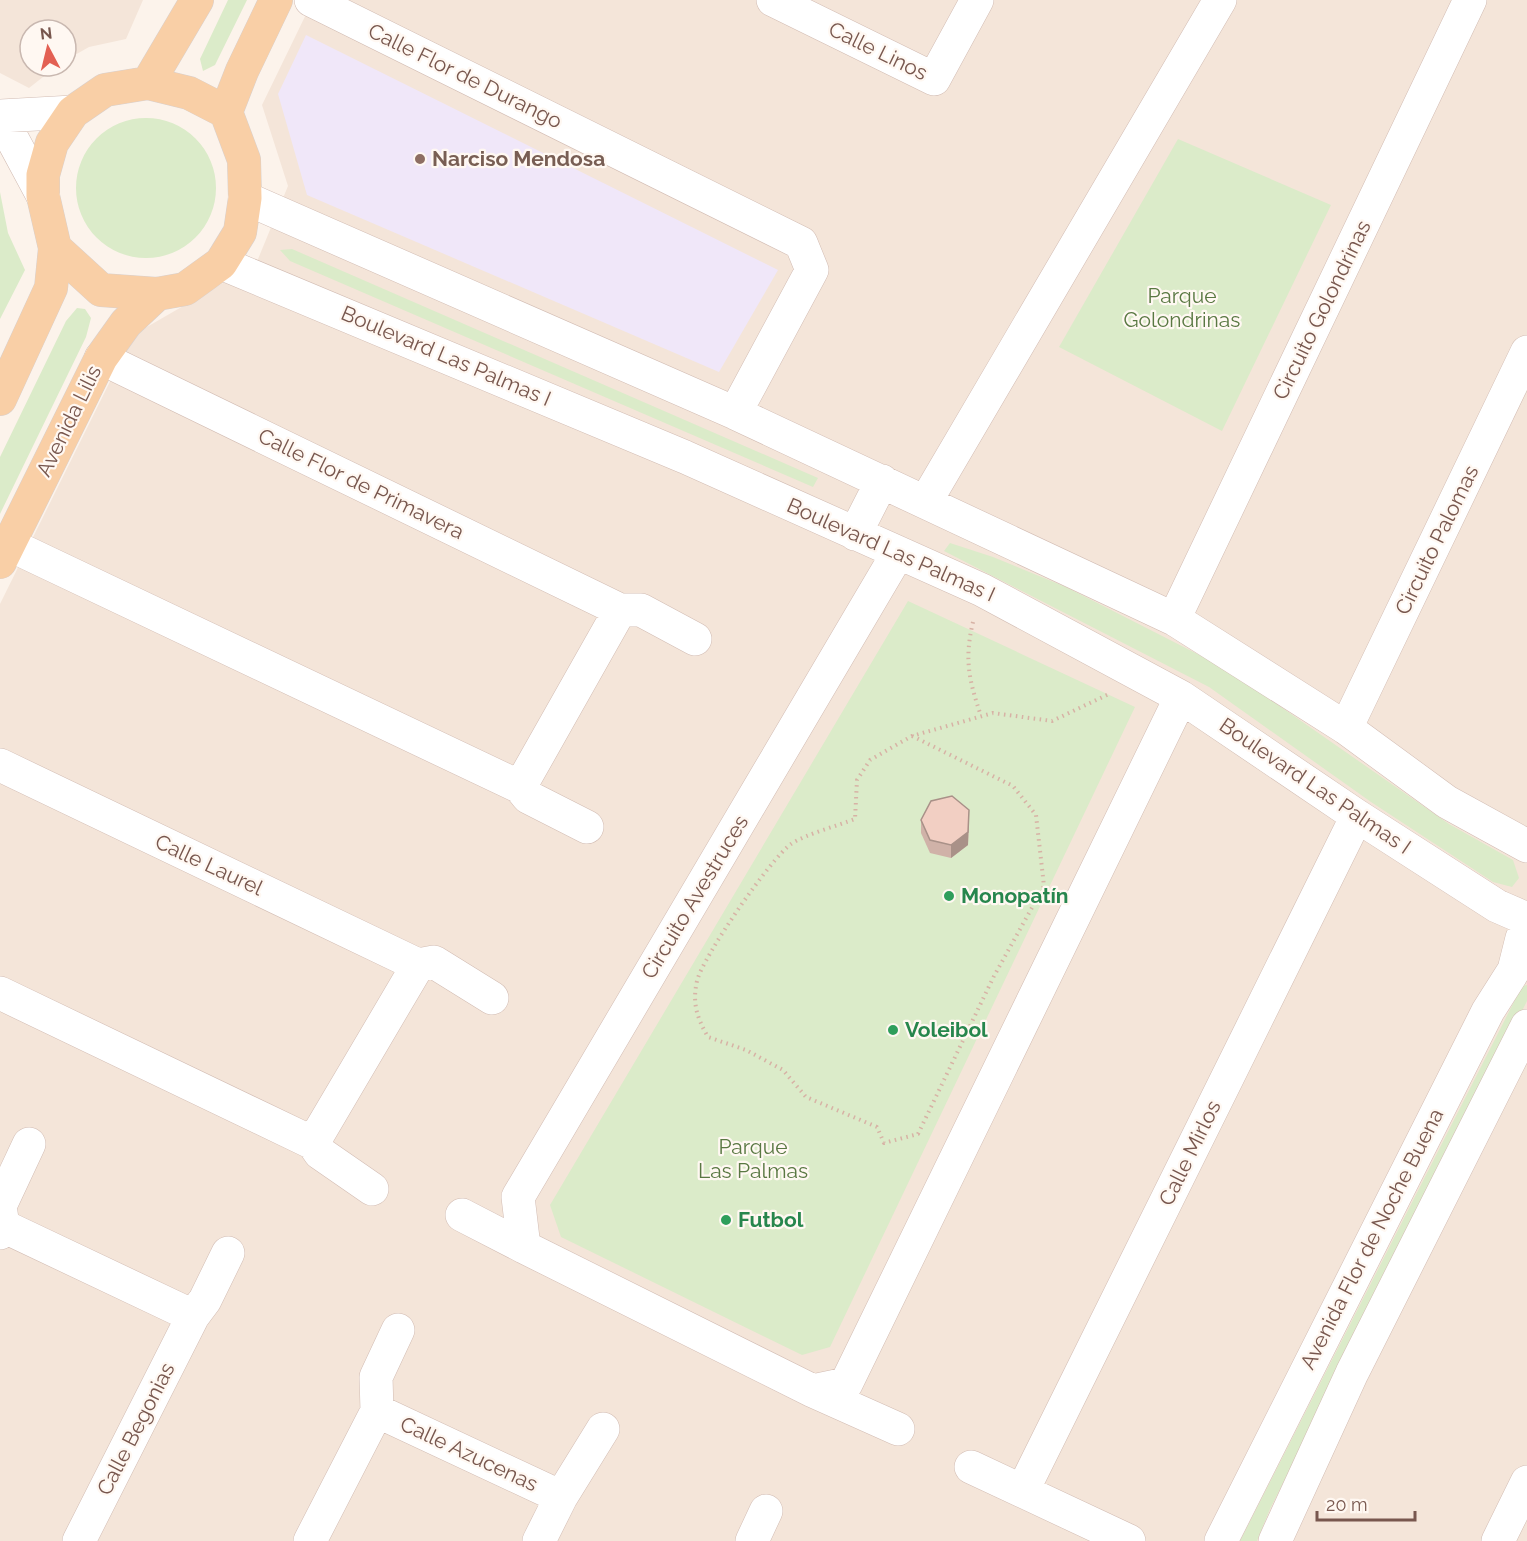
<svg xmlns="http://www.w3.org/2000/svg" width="1527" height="1541" font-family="Raleway,sans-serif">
<rect width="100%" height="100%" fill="#fcf3eb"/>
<!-- residential -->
<path fill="#f4e5d9" d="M0,0H143L126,39L89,47L66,60V30H30V66H57L29,88L0,73Z
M313,0H1527V1541H0V604L133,335L256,264L288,186L262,105Z"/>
<!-- education -->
<path fill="#f0e7f9" d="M306,35L778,270L719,372L307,195L278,94Z"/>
<!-- green -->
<path fill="#dbebc9" d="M228,0H247L215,65L203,71L200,59Z
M76 188a70 70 0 1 1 140 0a70 70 0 1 1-140 0Z
M1178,139L1331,205L1222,431L1059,347Z
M0,192L8,233L25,270L0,319Z
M292,249L818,478L813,487L290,261L280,250Z
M77,308L85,309L91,318L86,337L0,514V457L66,321Z
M950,543L993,557L1066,587L1225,668L1449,824L1513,860L1519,878L1512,887L1493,882L1371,802L1209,687L944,551Z
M908,601L1135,707L830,1347L802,1355L561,1237L550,1205Z
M1527,985V1001L1270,1509L1257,1541H1240L1522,986Z"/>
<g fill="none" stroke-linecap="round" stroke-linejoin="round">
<defs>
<path id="minor" d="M311,0L801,243L812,270L735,413
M773,0L934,79L977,0
M43,196L0,116L73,112
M245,198L735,413L1174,619L1346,728L1447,802L1527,846
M221,263L685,457L982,590L1181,697L1357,816L1497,906L1520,916
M926,501L1220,0
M855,534L882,481
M8,544L520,787L620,610L101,358
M898,553L518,1197L524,1247L813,1391L846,1384L1181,697
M620,610H641L695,639
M1174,619L1470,0
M1346,728L1527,352
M0,765L418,965L313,1143L0,993
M520,787L528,797L587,827
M418,965L434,962L492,998
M313,1143L320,1153L372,1189
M462,1215L524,1247
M3,1226L0,1206L29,1144
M0,1233L3,1226L193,1316L79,1541
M193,1316L205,1300L228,1253
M813,1391L898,1429
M377,1411L376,1377L398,1330
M971,1467L1129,1541
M1023,1490L1357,816
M561,1497L603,1429
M310,1541L377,1411L561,1497L539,1541
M752,1541L766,1511
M1221,1541L1488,1011L1514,970L1522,938
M1275,1541L1352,1373L1527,1026
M1498,1541L1527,1482"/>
<path id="major" d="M148,83L189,93L226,112L244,160L245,198L240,232L221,263L185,289L157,294L101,290L55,248L43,196V175L52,143L73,112L105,90Z
M148,83L197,0
M226,112L242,71L276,0
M0,399L51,288L55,248
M0,562L101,358L126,323L157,294"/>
</defs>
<!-- minor casing -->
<use href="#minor" stroke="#d2bcb3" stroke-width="34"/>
<!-- major casing -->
<use href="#major" stroke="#d9d0cd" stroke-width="34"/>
<!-- path -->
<path stroke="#d7b2a5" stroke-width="4" stroke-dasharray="1.5 4.5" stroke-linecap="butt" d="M973,622C964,660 969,680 981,716
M912,736L1013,786L1036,815L1044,886L994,976L918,1134L884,1143L877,1127L806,1097L783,1070L746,1050L708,1037C697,1018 692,1003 697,981C702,958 771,858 791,844C806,834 837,826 855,819L857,780L870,760L912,736L993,713L1052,721L1109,694"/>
<!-- minor -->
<use href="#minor" stroke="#fff" stroke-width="33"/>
<!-- major -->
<use href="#major" stroke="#f9cfa6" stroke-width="33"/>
</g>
<!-- wall -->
<path fill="#d0b2a8" d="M921,820L969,823L968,845L951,858L930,853L921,833Z"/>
<!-- shaded-wall -->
<path fill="#a99188" d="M969,810L968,845L951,858V845Z"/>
<!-- building -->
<path fill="#f2cfc3" stroke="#a99188" stroke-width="1.5" d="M952,796L969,810L968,832L951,845L930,840L921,820L931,801Z"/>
<!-- markers -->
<circle fill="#8d6e63" stroke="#fff8f2" stroke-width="2" cx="420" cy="159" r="6"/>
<g fill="#2e9e5b" stroke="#fff8f2" stroke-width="2">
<circle cx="949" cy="896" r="6"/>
<circle cx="893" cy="1030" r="6"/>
<circle cx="726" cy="1220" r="6"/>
</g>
<g text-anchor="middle" stroke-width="4.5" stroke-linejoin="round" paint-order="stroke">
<!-- street labels -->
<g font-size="21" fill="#78574e" stroke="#fff8f2">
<text transform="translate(878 51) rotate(26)" y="7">Calle Linos</text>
<text transform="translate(465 76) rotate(26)" y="7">Calle Flor de Durango</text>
<text transform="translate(1322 310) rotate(-64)" y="7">Circuito Golondrinas</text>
<text transform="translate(446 356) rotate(23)" y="7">Boulevard Las Palmas I</text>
<text transform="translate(69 421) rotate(-64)" y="7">Avenida Lilis</text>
<text transform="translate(361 484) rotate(26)" y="7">Calle Flor de Primavera</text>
<text transform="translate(1437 540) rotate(-64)" y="7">Circuito Palomas</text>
<text transform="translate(891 550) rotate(24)" y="7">Boulevard Las Palmas I</text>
<text transform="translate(1315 786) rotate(34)" y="7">Boulevard Las Palmas I</text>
<text transform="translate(209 865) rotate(25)" y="7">Calle Laurel</text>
<text transform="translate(695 897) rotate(-59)" y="7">Circuito Avestruces</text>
<text transform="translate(1190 1153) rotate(-64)" y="7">Calle Mirlos</text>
<text transform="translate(1372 1239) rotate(-63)" y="7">Avenida Flor de Noche Buena</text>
<text transform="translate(136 1429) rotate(-63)" y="7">Calle Begonias</text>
<text transform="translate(469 1454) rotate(25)" y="7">Calle Azucenas</text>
</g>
<!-- education labels -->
<g font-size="21" font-weight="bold" fill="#785e54" stroke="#fff8f2" text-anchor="start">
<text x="432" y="166">Narciso Mendosa</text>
</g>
<!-- park labels -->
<g font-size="21" fill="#597842" stroke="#fff8f2">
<text x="1182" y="303">Parque<tspan x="1182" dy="24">Golondrinas</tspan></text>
<text x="753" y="1154">Parque<tspan x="753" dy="24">Las Palmas</tspan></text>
</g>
<!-- leisure labels -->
<g font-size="21" font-weight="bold" fill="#27864d" stroke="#fff8f2" text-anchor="start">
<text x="961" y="903">Monopatín</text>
<text x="905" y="1037">Voleibol</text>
<text x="738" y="1227">Futbol</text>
</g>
</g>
<!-- north arrow -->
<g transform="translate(48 48) rotate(353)"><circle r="28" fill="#fff8f2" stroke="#c9b8b0" stroke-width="1.5"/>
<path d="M0-4.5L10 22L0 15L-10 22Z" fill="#e36053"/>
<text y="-9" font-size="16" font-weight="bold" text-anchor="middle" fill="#78574e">N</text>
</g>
<!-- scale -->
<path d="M1317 1511v9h98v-9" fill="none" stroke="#78574e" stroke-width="3"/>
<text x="1326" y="1511" font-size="18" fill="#78574e" stroke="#fff8f2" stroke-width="4.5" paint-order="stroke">20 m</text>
</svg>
